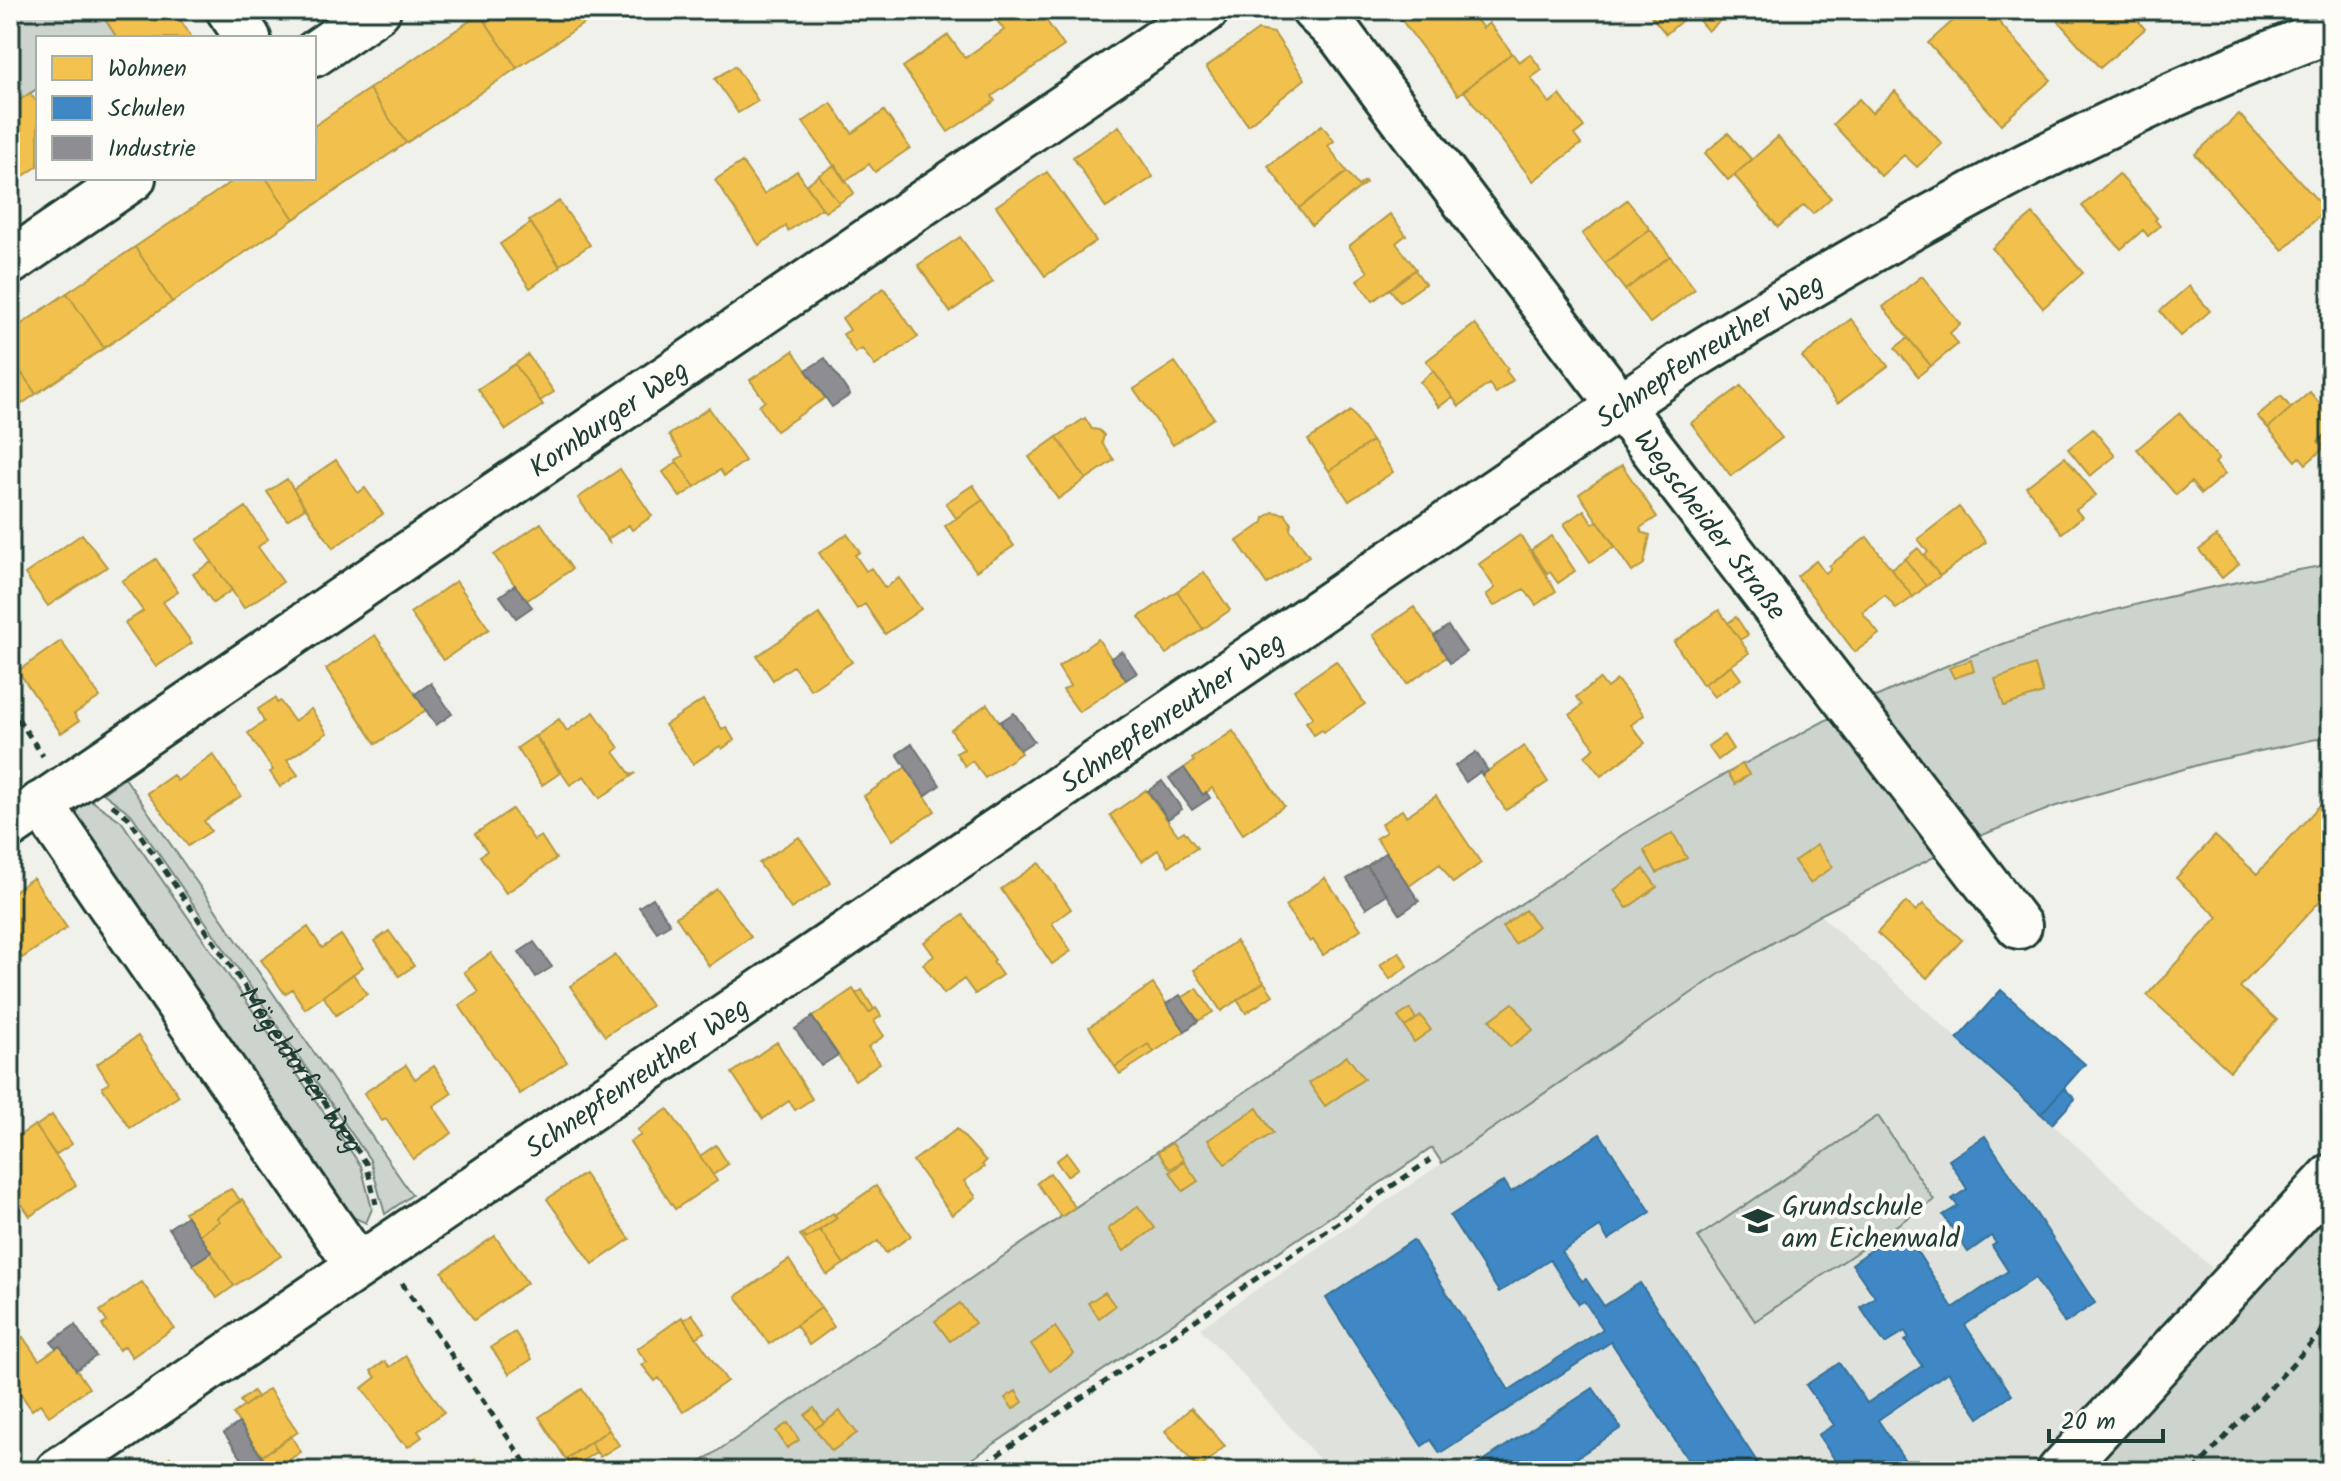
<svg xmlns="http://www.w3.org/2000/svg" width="2341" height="1481" font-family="Kalam,sans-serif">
<rect width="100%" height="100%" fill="#f0f1eb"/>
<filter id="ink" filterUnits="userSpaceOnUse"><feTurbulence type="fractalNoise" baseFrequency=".0125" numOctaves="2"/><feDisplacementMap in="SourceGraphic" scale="16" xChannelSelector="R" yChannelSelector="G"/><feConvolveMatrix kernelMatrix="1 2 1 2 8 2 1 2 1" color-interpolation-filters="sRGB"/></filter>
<g filter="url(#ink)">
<!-- built -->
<path fill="#dfe2dc" d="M1820,915L2223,1278L2049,1471H1330L1200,1328L1718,975Z"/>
<!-- green -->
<path fill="#cdd3cd" stroke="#768880" stroke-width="2" d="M10,10H99L116,36L38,38V88L10,107Z
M2331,564V736L2208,762L2056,806L1972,839L1864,702C1901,686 1938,668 1976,654C2090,610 2212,586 2331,564Z
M1839,713L1944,852L1820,915L1718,975L1442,1163L1432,1148L954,1471H688L1622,835L1716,779Z
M125,778L412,1195L385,1214L370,1160L131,814L103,793Z
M82,794L121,821L361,1166L372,1209L366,1223L344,1213L75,831L78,804Z
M1878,1116L1934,1200L1755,1321L1698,1237Z
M2331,1159V1471H2047Z"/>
<!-- homes -->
<path fill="#f2c14e" stroke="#b39946" stroke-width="2" d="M99,10H174L192,38H113L116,36Z
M485,10H604L517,68L480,14Z
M989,10H1039L1064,46L992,96L995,101L948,132L903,67L948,35L965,58L1004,30Z
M1394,10H1469L1483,28L1489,23L1512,53L1458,95Z
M1646,10H1690L1692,12L1666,34Z
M1690,10H1728L1729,13L1708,31Z
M1965,10H1988L2051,80L2001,124L1928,43Z
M2048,10H2129L2145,29L2100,68Z
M480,14L517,68L406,143L369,89Z
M1258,30L1274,33L1305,79L1248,125L1206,67Z
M1512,53L1519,62L1530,54L1542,70L1531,78L1550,103L1560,95L1584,127L1574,135L1581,144L1533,181L1464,91Z
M735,66L758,101L738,113L715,79Z
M369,89L406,143L294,219L266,178H314V126Z
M1895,91L1942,144L1917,167L1904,155L1881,176L1833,124L1859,99L1872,113Z
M30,93L38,104V166L10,185V107Z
M831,103L852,133L884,111L910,148L875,172L869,164L845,181L803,122Z
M2239,114L2326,210L2283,250L2195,154Z
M1322,125L1334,141L1328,146L1347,172L1299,208L1268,166Z
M1119,126L1153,177L1106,208L1073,157Z
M1728,133L1752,160L1728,180L1705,153Z
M1778,137L1831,198L1813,214L1804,205L1778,227L1734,175Z
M742,162L764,194L797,171L822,208L788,231L786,226L759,245L715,180Z
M835,165L854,193L839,203L819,175Z
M1047,172L1096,241L1045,276L996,206Z
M1347,172L1358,186L1365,181L1366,183L1312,225L1299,208Z
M2119,174L2157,218L2155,220L2160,226L2148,236L2143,230L2121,249L2082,206Z
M819,175L839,203L825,212L806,185Z
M237,178H266L294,219L172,302L135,247Z
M1627,200L1650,229L1605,263L1582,234Z
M559,201L590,245L560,265L529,221Z
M1390,214L1406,235L1396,243L1416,269L1373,301L1357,280L1368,272L1349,246Z
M2033,214L2083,273L2043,308L1992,248Z
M531,223L560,267L530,288L500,244Z
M1650,229L1670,256L1625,290L1605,263Z
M960,237L993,282L950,312L918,265Z
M135,247L172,302L104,348L67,293Z
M1670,256L1695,289L1650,323L1625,290Z
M1415,270L1425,284L1400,302L1390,289Z
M1922,276L1960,324L1950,333L1958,344L1931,366L1883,307Z
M2189,286L2210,311L2181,336L2160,311Z
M884,288L918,337L875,366L862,349L855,353L843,334L850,330L842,318Z
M67,293L104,348L36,394L10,356V332Z
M1851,319L1888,366L1838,403L1802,357Z
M1475,324L1508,369L1506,371L1513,380L1496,393L1489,384L1459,406L1426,361Z
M1908,338L1931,366L1918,376L1895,348Z
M793,351L825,398L776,431L759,406L765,401L750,380Z
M528,355L554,392L540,401L515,364Z
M10,356L36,394L10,412Z
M1175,362L1214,418L1173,445L1134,389Z
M515,364L543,405L506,430L478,389Z
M1433,371L1452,397L1439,407L1420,382Z
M1741,386L1782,438L1731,476L1691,423Z
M2310,392L2331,417V430L2318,441L2324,448L2306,464L2300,457L2296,461L2268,428Z
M2281,396L2291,408L2268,428L2257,416Z
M709,408L745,461L724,476L720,470L695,487L677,462L676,460L683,456L669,435Z
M1351,411L1372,441L1329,471L1308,440Z
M2180,413L2219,459L2215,463L2225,474L2201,494L2191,482L2176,495L2137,449Z
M1085,418L1092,429L1099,430L1104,435L1102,443L1114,460L1086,479L1057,437Z
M2093,429L2115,456L2090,476L2068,449Z
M2331,430V440L2323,446L2318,441Z
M1057,437L1086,479L1058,499L1029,457Z
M1372,441L1393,472L1349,501L1329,471Z
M2065,457L2096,495L2076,510L2082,517L2062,533L2026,487Z
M336,460L358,493L365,488L383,514L333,548L293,489Z
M677,462L695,487L680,497L663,472Z
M1622,465L1657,517L1640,528L1643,533L1650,535L1644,564L1632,572L1579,494Z
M10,467L20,482L10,489Z
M620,469L652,516L632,530L629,525L608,539L610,544L578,498Z
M287,479L305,508L287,520L267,492Z
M973,485L983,500L956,518L946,503Z
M983,500L1014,546L976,571L945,526Z
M246,507L268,539L258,547L283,582L244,608L197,540Z
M1959,507L1986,542L1940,576L1924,555L1928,552L1918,539Z
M1584,510L1593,524L1598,521L1615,546L1590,562L1564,524Z
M1273,512L1285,514L1291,523L1290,529L1309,556L1267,584L1237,541L1263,523L1264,518Z
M541,523L572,569L526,601L494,555Z
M82,534L107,567L48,606L25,574Z
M847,534L860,552L855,555L866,571L871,568L885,588L899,578L921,609L885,634L865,604L857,609L819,553Z
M1520,535L1556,591L1536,605L1524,589L1494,606L1486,595L1495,588L1479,564Z
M1552,536L1575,571L1558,583L1550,572L1547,573L1531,550Z
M2216,536L2239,564L2222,578L2199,550Z
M1867,537L1913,597L1896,609L1885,595L1862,612L1879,634L1855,652L1797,576L1816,561L1825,573L1831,569L1829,566Z
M1918,548L1940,576L1926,586L1905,559Z
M156,559L178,592L163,602L192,643L156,667L125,623L143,611L122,581Z
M1905,559L1926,586L1913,597L1891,569Z
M212,562L232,590L213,603L193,574Z
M1204,572L1230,610L1203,629L1177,591Z
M456,581L489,629L443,660L410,613Z
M1177,591L1203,629L1166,654L1139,617Z
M1414,607L1448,656L1407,684L1373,635Z
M1719,610L1749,653L1703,685L1674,642Z
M819,614L852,662L811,690L793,666L773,680L757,656Z
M1736,617L1748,635L1740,640L1728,623Z
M375,635L426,710L376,744L326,669Z
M1098,639L1126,680L1079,712L1063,690L1070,686L1058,667Z
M61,641L100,697L74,714L79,721L61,733L18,671Z
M1971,660L1974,671L1954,678L1949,668Z
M1336,661L1365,704L1324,732L1322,730L1314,735L1306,722L1313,717L1294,690Z
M1731,665L1741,679L1714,697L1704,684Z
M2035,665L2043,693L2004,706L1995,679Z
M1600,679L1607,688L1617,680L1644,715L1631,725L1645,743L1601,776L1585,756L1595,748L1570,715L1582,705L1576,697Z
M275,698L277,703L280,701L294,721L311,709L327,733L287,760L298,775L280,787L270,772L273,770L248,733L264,722L258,709Z
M703,700L722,729L726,727L734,740L722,749L720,746L693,764L665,725Z
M987,704L1021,753L985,778L972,761L965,766L956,753L964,749L951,730Z
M594,712L619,748L614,752L631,775L636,773L600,798L584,776L570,785L536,736L559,719L567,731Z
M1233,731L1284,806L1243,834L1212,788L1203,795L1184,768L1194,761L1192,759Z
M1724,735L1733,749L1718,760L1708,746Z
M535,736L560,773L542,785L517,748Z
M1524,746L1548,782L1506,810L1482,775Z
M213,754L241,796L204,821L211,831L188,846L147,793L173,775L177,781Z
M1742,764L1749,774L1735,784L1728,774Z
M906,767L935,811L893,840L864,796Z
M1146,790L1178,835L1184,831L1197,848L1169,866L1158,850L1142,861L1110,815Z
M2329,795L2331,798V889L2240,987L2277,1020L2230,1071L2147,995L2218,917L2176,878L2215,836L2257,874Z
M1436,796L1481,863L1453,883L1440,864L1409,886L1376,838L1386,832L1381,824L1402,810L1406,816Z
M512,809L534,840L541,836L556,859L506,893L480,856L487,851L475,834Z
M1673,833L1687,858L1657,873L1644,850Z
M799,837L831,883L791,909L759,863Z
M1817,845L1833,867L1810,883L1794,861Z
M1039,863L1071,909L1052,923L1071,951L1052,964L1001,889Z
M1644,869L1657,887L1627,908L1614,890Z
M33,878L67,928L22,958L10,940V894Z
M1325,878L1361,929L1323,955L1313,940L1310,942L1285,906Z
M717,889L751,937L709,966L676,917Z
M1906,902L1916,911L1923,904L1962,940L1927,978L1877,933Z
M1525,910L1538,926L1515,944L1502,927Z
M963,915L995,960L993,962L1002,975L975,994L964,979L944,994L923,964L934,956L924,942Z
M308,927L322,948L341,935L363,967L305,1009L292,989L285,994L261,960Z
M389,931L414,966L399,976L375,941Z
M1236,941L1264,982L1221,1011L1194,970Z
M1399,952L1408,966L1390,979L1380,965Z
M491,953L567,1062L520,1094L459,1005L479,992L464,972Z
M616,955L651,1006L605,1036L570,986Z
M353,974L367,994L336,1015L323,996Z
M1264,982L1273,995L1246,1013L1237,1000Z
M1153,984L1185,1031L1154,1052L1148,1044L1115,1067L1089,1027Z
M1197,988L1213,1012L1198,1021L1182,998Z
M853,989L869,1013L876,1008L881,1016L874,1021L884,1036L868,1047L880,1063L855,1080L812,1017Z
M862,990L874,1009L869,1013L856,994Z
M1513,1003L1533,1030L1510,1047L1490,1020Z
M1410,1009L1416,1019L1405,1027L1398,1017Z
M1421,1016L1431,1030L1414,1042L1405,1027Z
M138,1036L179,1096L130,1128L102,1087L109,1083L97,1064Z
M777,1042L812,1099L795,1110L789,1101L763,1119L732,1073Z
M1148,1044L1154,1052L1120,1074L1115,1067Z
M1347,1056L1364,1079L1325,1106L1309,1083Z
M406,1065L415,1079L434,1066L452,1093L433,1106L452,1133L413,1159L386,1119L382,1121L364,1093Z
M1257,1108L1273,1133L1225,1164L1208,1140Z
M668,1109L717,1181L675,1209L630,1142L641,1135L637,1130Z
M52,1115L72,1144L55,1155L36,1126Z
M35,1125L76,1185L30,1216L10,1187V1142Z
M957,1129L986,1161L982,1165L984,1167L964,1181L976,1197L952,1215L913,1161Z
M1172,1143L1184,1160L1170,1169L1158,1152Z
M716,1145L728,1164L713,1175L700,1156Z
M1067,1153L1078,1168L1067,1176L1056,1161Z
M1184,1162L1198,1181L1183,1191L1170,1172Z
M1050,1173L1075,1207L1061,1217L1037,1183Z
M584,1174L630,1239L593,1264L547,1199Z
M876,1186L911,1236L886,1253L878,1241L844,1264L820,1230L837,1218L834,1215Z
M231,1189L241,1201L217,1218L220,1221L199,1235L184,1212Z
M242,1199L281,1256L234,1286L199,1235L220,1221L217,1218Z
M1138,1206L1155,1228L1124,1251L1108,1229Z
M833,1213L837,1218L806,1239L802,1234Z
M820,1230L844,1264L827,1275L800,1235L802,1234L806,1239Z
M495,1236L527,1283L474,1320L442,1272Z
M211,1252L234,1286L217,1298L193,1264Z
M789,1260L821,1308L769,1344L736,1296Z
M142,1282L174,1328L132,1357L125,1346L119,1350L102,1325L107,1322L100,1311Z
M1105,1292L1115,1306L1099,1318L1088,1303Z
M960,1303L975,1323L950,1341L935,1321Z
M821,1308L834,1327L809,1345L796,1325Z
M692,1314L705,1332L696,1338L684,1320Z
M682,1317L727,1381L683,1412L659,1378L655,1381L642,1365L647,1362L637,1349Z
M1055,1327L1074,1354L1050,1371L1031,1344Z
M515,1332L532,1359L509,1374L491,1347Z
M23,1337L39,1360L60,1346L89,1388L49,1416L40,1404L32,1410L10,1379V1346Z
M406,1356L444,1412L418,1431L422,1437L408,1447L403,1441L401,1442L362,1388L376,1377L371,1371L385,1361L390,1367Z
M269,1389L298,1432L262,1456L233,1414Z
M582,1389L609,1430L566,1459L539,1417Z
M253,1391L257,1397L244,1406L240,1401Z
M1016,1391L1023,1402L1013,1409L1005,1398Z
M814,1408L824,1423L815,1429L805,1415Z
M1191,1408L1225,1446L1199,1469L1165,1431Z
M840,1411L857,1433L832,1451L815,1429Z
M788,1423L799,1440L787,1448L776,1431Z
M609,1430L619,1445L600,1457L590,1442Z
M291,1436L301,1452L272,1471L262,1456Z
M590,1442L596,1452L573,1467L566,1459Z
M170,1457L179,1471H149Z
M476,1459L485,1471H459Z"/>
<!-- schools -->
<path fill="#3f88c5" stroke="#35729a" stroke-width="2" d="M2001,990L2085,1064L2041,1114L1957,1039Z
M2064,1088L2075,1099L2052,1124L2041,1114Z
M1600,1134L1651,1212L1608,1240L1600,1227L1562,1252L1582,1281L1586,1279L1604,1306L1640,1283L1763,1471H1695L1611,1342L1440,1453L1431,1440L1422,1446L1326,1298L1413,1240L1509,1390L1603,1329L1584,1301L1579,1304L1550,1260L1499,1292L1450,1216L1504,1181L1511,1192Z
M1985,1136L2095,1303L2065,1323L2035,1278L1965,1325L2012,1395L1979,1418L1948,1372L1878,1420L1912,1471H1864L1862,1467L1856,1471H1818L1835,1460L1818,1435L1834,1425L1806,1385L1839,1363L1867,1403L1922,1366L1905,1341L1909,1338L1905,1331L1885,1344L1860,1307L1875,1297L1852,1264L1902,1228L1953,1308L2008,1271L1992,1246L1996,1243L1991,1236L1968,1252L1943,1215L1958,1206L1952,1199L1967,1189L1949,1160Z
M1593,1388L1621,1428L1557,1471H1468Z"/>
<!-- industry -->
<path fill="#8d8d92" stroke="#6c7576" stroke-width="2" d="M825,358L850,395L832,407L806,370Z
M515,585L532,607L516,618L500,596Z
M1448,626L1466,652L1450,663L1434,636Z
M1122,651L1137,673L1126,680L1111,658Z
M431,683L452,714L436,725L415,694Z
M1014,713L1034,741L1020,750L1000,722Z
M912,744L940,785L925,796L897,754Z
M1476,752L1488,771L1482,775L1480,772L1466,782L1455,766Z
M1184,768L1203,795L1206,792L1210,798L1192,810L1169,778Z
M1162,781L1182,809L1168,819L1148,791Z
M1386,852L1419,901L1400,914L1367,866Z
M1367,866L1387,894L1366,908L1347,879Z
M653,898L670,924L657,932L639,907Z
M534,942L552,967L536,977L519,952Z
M1180,995L1198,1021L1185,1031L1166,1004Z
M812,1017L838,1055L821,1066L795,1029Z
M187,1216L211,1252L193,1264L169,1228Z
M75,1325L96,1356L76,1370L60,1346L56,1348L51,1342Z
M239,1423L263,1459L249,1469L224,1433Z"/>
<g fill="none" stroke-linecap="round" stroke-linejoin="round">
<defs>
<g id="minor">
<path d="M229,10L248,38"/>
<path id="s2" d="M1314,10L1341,36C1563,335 1793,630 2019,926"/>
<path d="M314,54L378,10"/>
<path d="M10,262L133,178"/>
<path d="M41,804L358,1266"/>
<path id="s3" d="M10,826L1206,10"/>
<path id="s4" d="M58,1471L1688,360C1893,233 2104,114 2331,30"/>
<path d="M2060,1471L2331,1177"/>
</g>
</defs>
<!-- minor casing -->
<use href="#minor" stroke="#1f3d34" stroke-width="50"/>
<!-- path -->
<g stroke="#1f3d34" stroke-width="5" stroke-dasharray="8 6" stroke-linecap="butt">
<path d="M10,707L43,756"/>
<path id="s1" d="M112,805L128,817L366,1163L376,1204"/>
<path d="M402,1283L531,1471"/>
<path d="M974,1471L1430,1160"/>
<path d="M2194,1471L2331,1322"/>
</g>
<!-- minor -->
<use href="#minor" stroke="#fdfcf7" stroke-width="44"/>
</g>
</g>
<!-- icons -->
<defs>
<symbol id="school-bare" viewBox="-9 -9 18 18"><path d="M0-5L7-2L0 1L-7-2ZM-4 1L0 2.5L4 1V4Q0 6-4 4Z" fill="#1f3d34" stroke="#fdfcf7" stroke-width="2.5" paint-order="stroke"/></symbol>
</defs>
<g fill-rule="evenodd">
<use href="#school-bare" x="1736" y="1199" width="44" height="44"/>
</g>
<g text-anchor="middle" stroke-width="8" stroke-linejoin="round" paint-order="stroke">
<!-- street labels -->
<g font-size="28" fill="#1f3d34" stroke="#fdfcf7">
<text dy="10" stroke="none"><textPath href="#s4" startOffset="1996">Schnepfenreuther Weg</textPath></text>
<text dy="10" stroke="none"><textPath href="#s3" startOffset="724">Kornburger Weg</textPath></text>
<text dy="10" stroke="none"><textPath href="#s2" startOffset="650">Wegscheider Straße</textPath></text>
<text dy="10" stroke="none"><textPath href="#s4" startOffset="1348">Schnepfenreuther Weg</textPath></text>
<text dy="10" stroke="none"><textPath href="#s1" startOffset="326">Mögeldorfer Weg</textPath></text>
<text dy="10" stroke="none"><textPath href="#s4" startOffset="700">Schnepfenreuther Weg</textPath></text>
</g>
<!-- poi labels -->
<g font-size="28" fill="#1f3d34" stroke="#fdfcf7" text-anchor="start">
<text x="1782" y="1215">Grundschule<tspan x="1782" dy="32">am Eichenwald</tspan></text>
</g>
</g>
<!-- margin -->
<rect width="2341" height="1481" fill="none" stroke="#fdfcf7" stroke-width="40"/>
<rect x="20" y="20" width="2301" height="1441" fill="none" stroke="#1f3d34" stroke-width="3" filter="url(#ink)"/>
<!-- legend -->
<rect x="36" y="36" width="280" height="144" fill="#fdfcf7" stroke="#a4b0a9" stroke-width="2"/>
<rect x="52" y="56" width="40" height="24" fill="#f2c14e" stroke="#a4b0a9" stroke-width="2"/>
<text x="108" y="76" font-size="24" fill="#1f3d34">Wohnen</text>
<rect x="52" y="96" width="40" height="24" fill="#3f88c5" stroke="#a4b0a9" stroke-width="2"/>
<text x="108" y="116" font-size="24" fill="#1f3d34">Schulen</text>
<rect x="52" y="136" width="40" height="24" fill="#8d8d92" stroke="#a4b0a9" stroke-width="2"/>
<text x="108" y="156" font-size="24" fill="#1f3d34">Industrie</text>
<!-- scale -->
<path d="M2049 1429v12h114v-12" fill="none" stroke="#1f3d34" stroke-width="4"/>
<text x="2061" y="1429" font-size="24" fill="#1f3d34" stroke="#fdfcf7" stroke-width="6" paint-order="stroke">20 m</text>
</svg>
